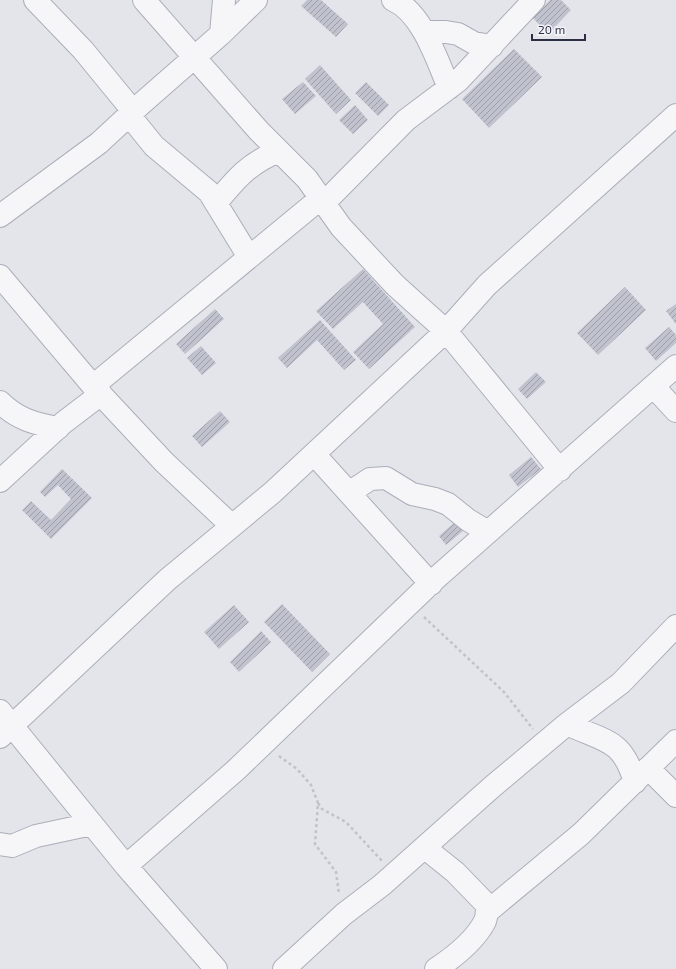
<svg xmlns="http://www.w3.org/2000/svg" width="676" height="969" font-family="'Exo 2',sans-serif">
<defs>
<pattern id="building-hatch" width="6" height="6" patternUnits="userSpaceOnUse"><rect width="6" height="6" fill="#c0c3ce"/><path d="M-1 1l2-2M0 6l6-6M5 7l2-2" fill="none" stroke="#9c9fa9"/></pattern>
</defs>
<rect width="100%" height="100%" fill="#e3e5eb"/>
<!-- building -->
<path fill="url(#building-hatch)" d="M307,0H321L348,24L336,37L301,6Z
M550,0H561L571,10L548,34L533,18Z
M514,49L542,77L489,128L462,99Z
M320,65L351,100L336,114L305,79Z
M303,82L316,96L295,114L282,99Z
M366,82L389,105L378,116L355,93Z
M355,105L368,120L353,134L339,120Z
M363,269L415,327L369,369L353,352L383,324L363,302L333,329L316,311Z
M625,287L646,310L598,355L577,333Z
M676,304V324L666,311Z
M215,309L224,319L185,354L176,344Z
M320,320L356,360L344,370L317,340L287,368L278,358Z
M669,327L676,335V343L656,361L645,348Z
M201,346L216,363L202,375L187,358Z
M536,372L546,382L527,399L518,389Z
M220,411L230,422L202,447L192,436Z
M531,457L541,469L518,487L509,475Z
M62,469L92,498L51,539L22,510L31,501L51,520L71,499L58,485L45,497L40,492Z
M455,522L463,531L446,545L439,536Z
M282,604L330,654L312,672L264,622Z
M234,605L249,622L219,649L204,632Z
M261,631L271,642L239,672L230,662Z"/>
<g fill="none" stroke-linecap="round" stroke-linejoin="round">
<defs>
<path id="minor" d="M35,0L83,50L133,111
M144,0L259,131L307,179L341,227L395,285L446,331L560,470
M393,0C422,12 437,60 449,88
M424,32H446L458,34L474,43L492,46
M221,34L224,0
M129,115L154,146L209,192L249,257
M216,203C236,179 249,163 279,151
M324,203L406,120L458,81L534,0
M0,216L99,143L141,104L221,34L256,0
M0,276L93,386L164,462L232,526
M93,386L321,198
M654,387L676,411
M0,402C17,419 35,424 58,428
M314,454L431,584
M0,481L63,423L101,394
M349,493L370,479L386,478L412,494L435,499L448,504L468,520L488,532
M0,711L126,866L216,969
M567,724C605,742 622,738 635,782
M0,737L167,580L273,492L446,331L487,285L676,115
M648,768L676,796
M0,844L12,846L36,836L92,824
M425,848L455,872L487,905C487,910 487,916 485,921C475,941 454,957 436,969
M126,866L236,770L435,579L676,366
M487,912L581,834L676,741
M284,969L344,914L382,885L492,787L567,724L621,683L676,626"/>
</defs>
<!-- minor casing -->
<use href="#minor" stroke="#acaeb9" stroke-width="24"/>
<!-- path -->
<path stroke="#c1c2ca" stroke-width="2.5" stroke-dasharray="3 3" stroke-linecap="butt" d="M424,617L504,692L533,729
M279,756L297,769L311,785L318,803L315,844L336,872L339,894
M318,803L322,809L346,822L382,861"/>
<!-- minor -->
<use href="#minor" stroke="#f6f6f9" stroke-width="22"/>
</g>
<!-- scale -->
<path d="M532 34v6h53v-6" fill="none" stroke="#2b2f44" stroke-width="2"/>
<text x="538" y="34" font-size="12" fill="#2b2f44" stroke="#f3f4f8" stroke-width="3" paint-order="stroke">20 m</text>
</svg>
